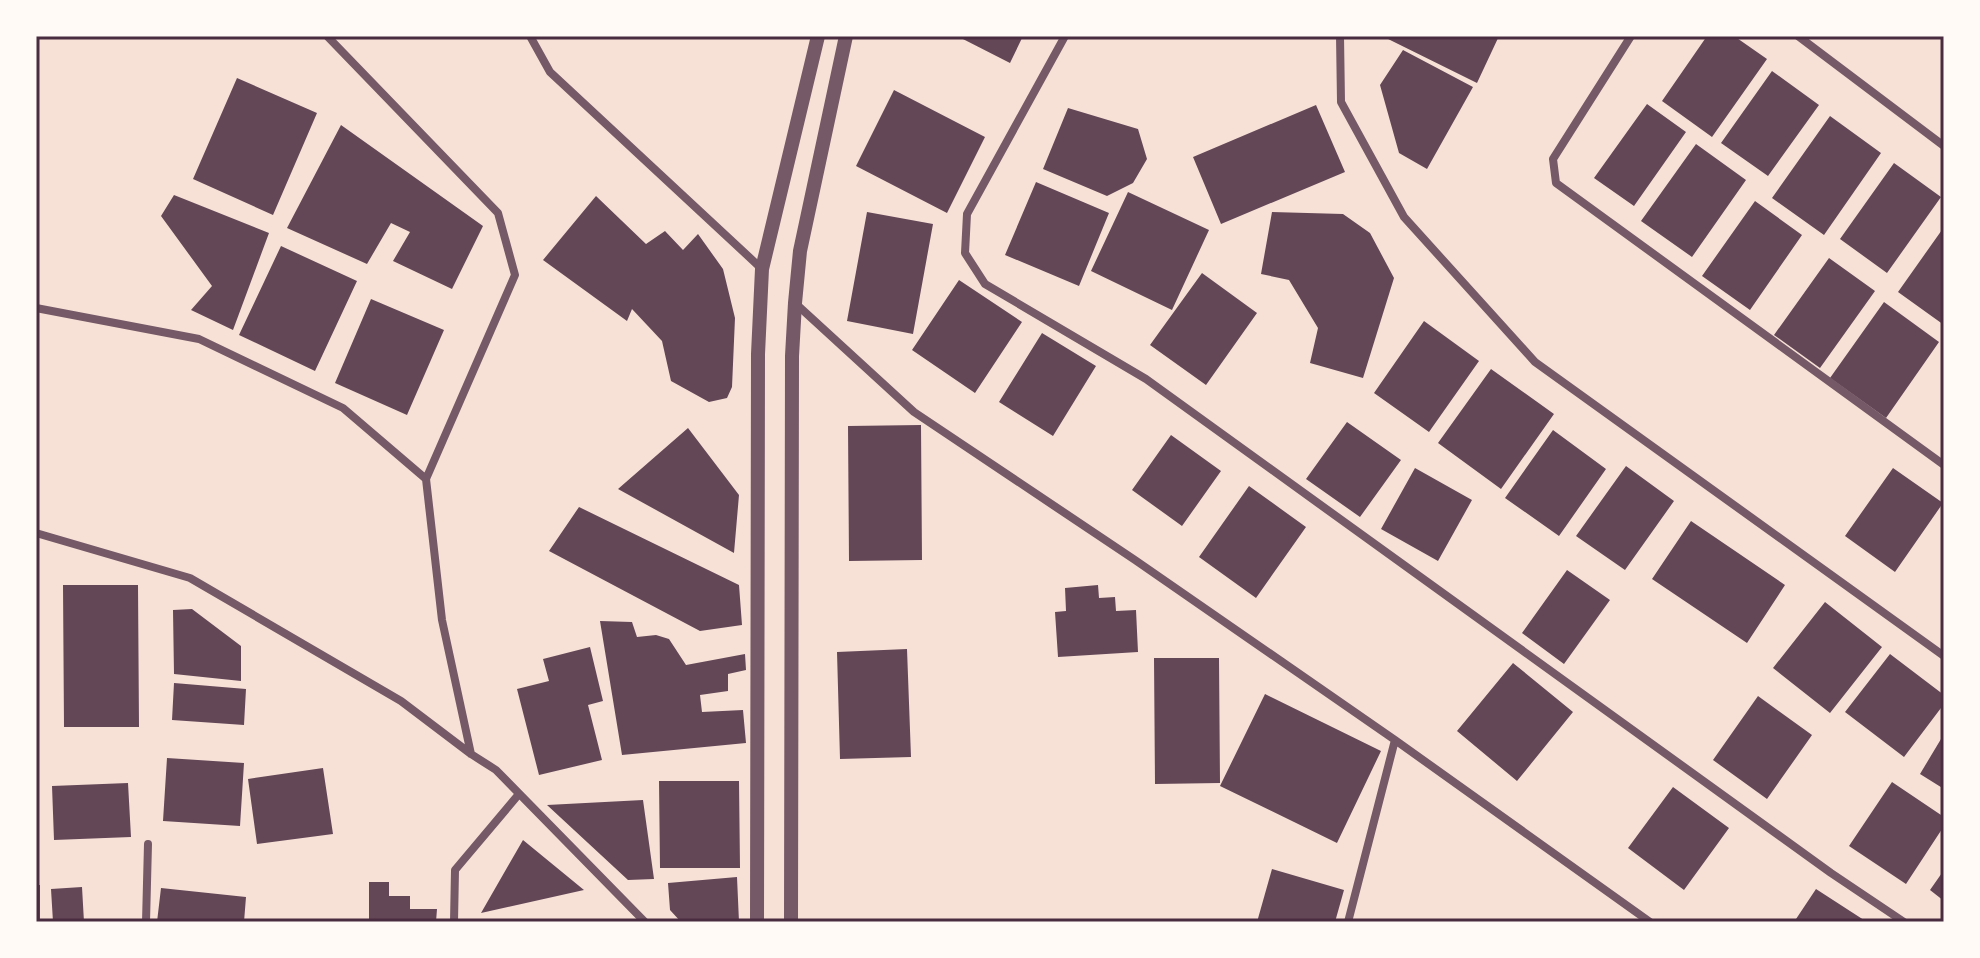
<svg xmlns="http://www.w3.org/2000/svg" width="1980" height="958" font-family="'PT Serif',serif">
<rect width="100%" height="100%" fill="#f7e1d7"/>
<!-- building -->
<path fill="#644757" d="M957,36H1023L1010,63Z
M1382,36H1499L1477,83Z
M1707,36H1734L1767,59L1712,137L1662,101Z
M1403,50L1473,87L1427,169L1399,153L1380,85Z
M1772,71L1819,105L1768,176L1721,143Z
M237,78L317,113L273,215L193,179Z
M894,90L985,137L947,213L856,166Z
M1647,104L1686,132L1634,206L1594,178Z
M1316,105L1345,172L1221,224L1193,157Z
M1068,108L1138,129L1147,159L1133,183L1107,196L1043,169Z
M1830,116L1881,153L1824,235L1772,198Z
M341,125L483,226L452,289L393,261L410,232L391,223L367,264L287,228Z
M1696,144L1746,180L1692,257L1641,221Z
M1894,163L1941,197L1887,273L1840,239Z
M1036,182L1109,213L1079,286L1005,255Z
M1128,192L1209,230L1172,310L1091,271Z
M174,195L269,233L233,330L191,310L212,286L161,216Z
M596,196L646,244L665,231L683,250L698,234L723,269L735,318L732,387L727,398L709,402L671,381L662,341L632,309L627,321L543,260Z
M1755,201L1802,235L1750,310L1702,276Z
M867,212L933,224L913,334L847,321Z
M1272,212L1343,214L1370,233L1394,278L1363,378L1310,363L1318,328L1289,280L1261,274Z
M1944,227V325L1898,292Z
M281,246L357,281L315,371L239,335Z
M1829,258L1875,291L1820,368L1774,335Z
M1202,273L1257,313L1206,385L1150,345Z
M959,280L1022,322L975,393L912,350Z
M371,299L444,330L407,415L335,383Z
M1884,302L1939,342L1886,418L1830,378Z
M1424,321L1479,361L1429,432L1374,393Z
M1042,333L1096,366L1053,436L999,402Z
M1491,369L1554,414L1501,489L1438,443Z
M1347,422L1401,460L1360,517L1306,479Z
M921,425L922,560L849,561L848,426Z
M688,428L739,495L734,553L618,489Z
M1553,430L1606,469L1559,536L1505,498Z
M1171,435L1221,471L1182,526L1132,490Z
M1626,466L1674,501L1625,570L1576,536Z
M1415,468L1472,500L1438,561L1381,529Z
M1893,468L1943,503L1895,572L1845,536Z
M1249,486L1306,527L1256,598L1199,557Z
M579,507L739,585L742,625L700,631L549,551Z
M1691,521L1785,585L1747,643L1652,579Z
M1567,570L1610,600L1564,664L1522,633Z
M63,585H138L139,727H64Z
M1098,585L1099,598L1115,597L1116,611L1136,610L1138,652L1058,657L1055,612L1066,611L1065,588Z
M1825,602L1882,647L1830,713L1773,668Z
M192,609L241,646V681L174,674L173,610Z
M600,621L632,622L637,637L656,635L669,639L686,665L745,654L746,670L728,674V691L700,695L702,712L743,710L746,743L622,755Z
M590,647L603,701L588,705L602,760L539,775L517,689L549,681L543,659Z
M907,649L911,757L840,759L837,652Z
M1890,654L1944,695V704L1904,757L1845,712Z
M1154,658H1219L1220,783L1155,784Z
M1513,663L1573,712L1517,781L1457,731Z
M174,683L246,689L244,725L172,720Z
M1265,694L1381,751L1337,843L1220,786Z
M1758,696L1812,735L1767,799L1713,760Z
M1944,734V789L1920,774Z
M167,758L244,763L240,826L163,821Z
M323,768L333,834L257,844L248,779Z
M659,781H739L740,868H660Z
M1892,782L1944,817V826L1906,884L1849,846Z
M128,783L131,837L54,840L52,786Z
M1673,787L1729,828L1684,890L1628,848Z
M643,800L654,879L628,880L547,805Z
M523,840L584,890L481,913Z
M1272,869L1344,890L1335,922H1257Z
M1944,870V901L1930,890Z
M737,877L739,922H681L670,910L668,883Z
M369,882H389V896H410V909H437L436,922H369Z
M36,885H40V922H36Z
M82,887L84,922H53L51,889Z
M161,888L246,897L244,922H157Z
M1816,889L1867,922H1794Z"/>
<g fill="none" stroke-linecap="round" stroke-linejoin="round">
<!-- minor -->
<path stroke="#755966" stroke-width="8" d="M327,36L498,213L515,275L426,479L442,620L471,754
M530,36L550,72L762,269
M1065,36L967,214L965,253L985,284L1146,379L1831,873L1904,922
M1340,36L1341,102L1404,217L1535,362L1944,656
M1631,36L1553,159L1556,183L1944,465
M1798,36L1944,146
M795,303L914,412L1135,560L1395,740L1650,922
M36,308L199,339L343,408L426,479
M36,533L190,578L401,701L471,754L496,770L645,922
M146,922L148,844
M454,922L455,870L519,794
M1348,922L1395,740"/>
<!-- tertiary -->
<path stroke="#755966" stroke-width="14" d="M757,922L758,354L762,269L818,36
M791,922L792,356L795,303L800,251L846,36"/>
</g>
<!-- border -->
<rect width="1980" height="958" fill="none" stroke="#fffaf5" stroke-width="76"/>
<rect x="38" y="38" width="1904" height="882" fill="none" stroke="#4a2c40" stroke-width="3"/>
</svg>
